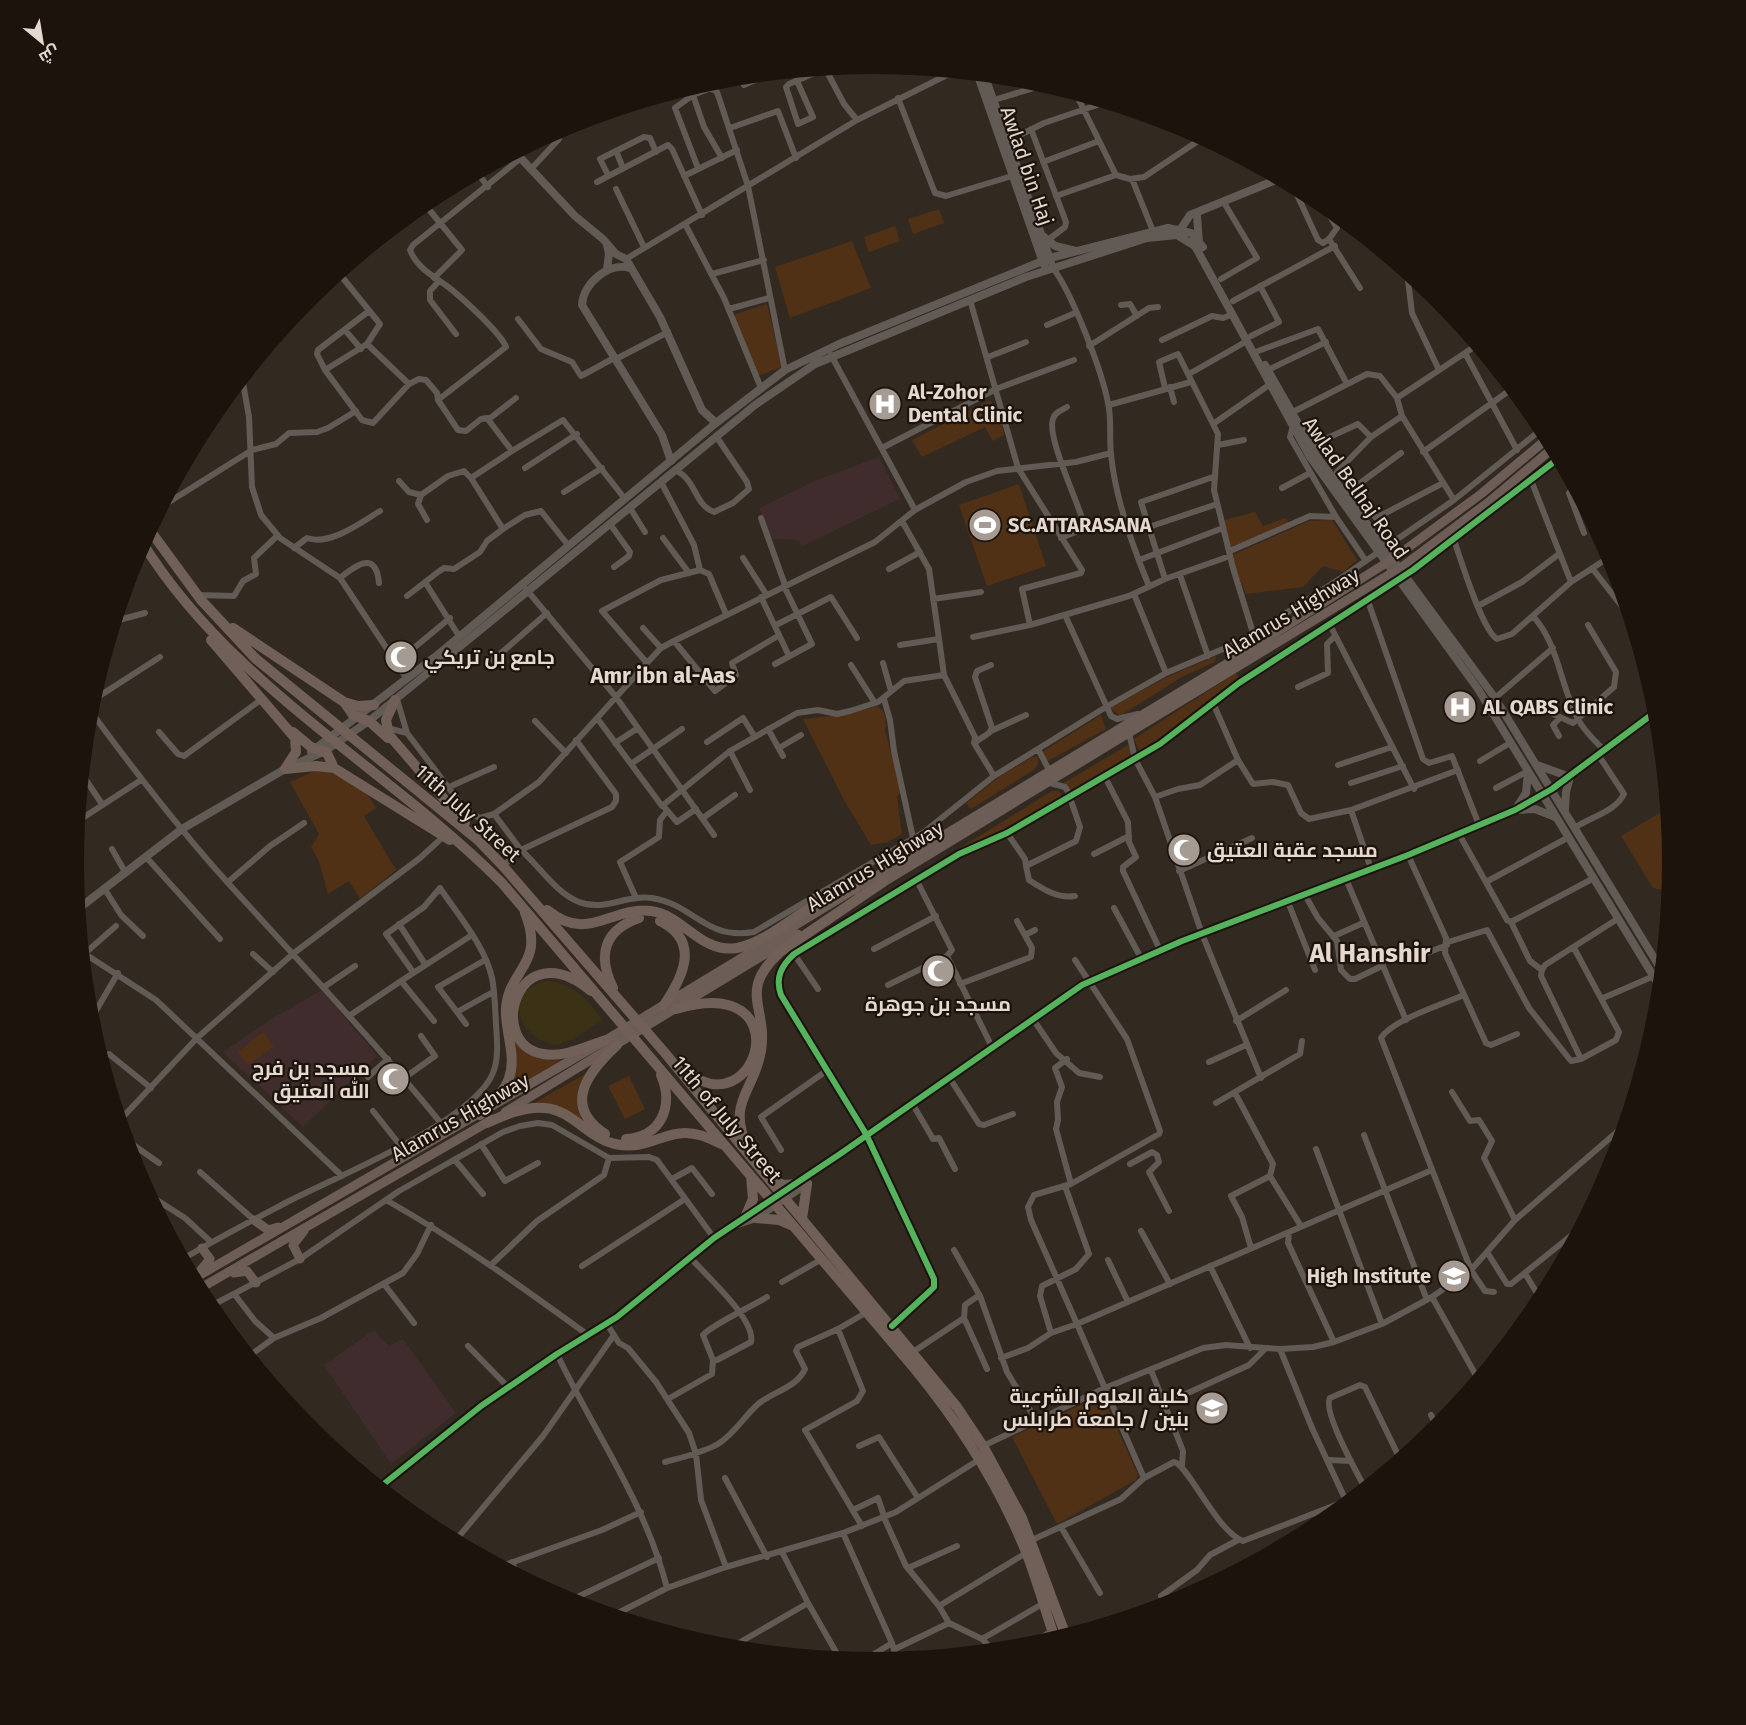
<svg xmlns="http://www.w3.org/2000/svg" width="1746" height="1725" font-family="'Fira Sans',Cairo,sans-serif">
<rect width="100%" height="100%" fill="#322921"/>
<!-- education -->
<path fill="#402c2c" d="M879,457L900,499L802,546L798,540L772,539L759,508L817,480Z
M322,990L377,1056L303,1127L223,1052L273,1018Z
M374,1330L389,1346L403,1339L456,1413L391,1464L324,1365Z"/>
<!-- green -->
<path fill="#503115" d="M939,209L944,223L913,234L908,219Z
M895,226L900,241L869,252L864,237Z
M852,241L871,288L790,318L775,267Z
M767,304L782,367L758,376L733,315Z
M988,401L992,402L1002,423L1004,435L993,441L985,427L922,457L912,440Z
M1019,484L1046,566L987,586L959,505Z
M1255,512L1263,526L1285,518L1289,522L1231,549L1224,520Z
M1332,520L1357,560L1343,572L1323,566L1303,587L1246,594L1230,556L1309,521Z
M1216,656L1215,662L1182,677L1120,716L1110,708L1167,677Z
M1236,673L1239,678L1182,725L1140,752L1134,739Z
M877,706C886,711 887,721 885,731L902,791L897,797L902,834L888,842L871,845L844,800L803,719L848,714Z
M1101,715L1106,729L1048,761L1042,752Z
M1128,745L1132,757L1071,794L1062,784Z
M1032,757H1038V764L1035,769L971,809L966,803L1002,775Z
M319,769C341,776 366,786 376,808L364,816L396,870L360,899L349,881L328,894L319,861L311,847L319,834L290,782Z
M1052,791H1058L1062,795L1060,800C1012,827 961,849 913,877Z
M1663,811C1671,826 1678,878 1668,891L1653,888L1621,836Z
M510,1027C524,1053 532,1062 563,1060L500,1097L511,1082Z
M263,1032L274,1046L248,1065L238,1052Z
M587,1073L580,1089L591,1128L529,1106Z
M629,1076L645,1109L625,1119L608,1086Z
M1098,1397H1103L1138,1475L1136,1480L1057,1524L1012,1437Z"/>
<!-- sand -->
<path fill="#3b3215" d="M550,981C577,987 586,998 602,1020L574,1039L557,1045C512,1037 504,986 550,981Z"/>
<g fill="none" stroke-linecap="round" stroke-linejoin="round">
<!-- minor -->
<path stroke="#625a54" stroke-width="6" d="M825,68L844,104L857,120
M797,81L813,117L798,124L786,87L789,84L826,68
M744,85L771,73
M686,88L693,95L704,127L722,158
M1075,92L1116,175
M898,98L935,193L946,196L1012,176
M994,100L1047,84
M730,128L778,111L796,158
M568,129L576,121
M1031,129L1066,222L1065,227L1048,240
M1008,141L1044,123L1106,102
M616,151L623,168
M1043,162L1099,141
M532,168L559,139L558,129
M698,168L675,108L693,95L711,88L717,92L748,186L785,370
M477,172L488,187
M608,175L600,159L644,137L650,138L656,152
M684,176L737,150
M1132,179L1153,231
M597,182L668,145L672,149L702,215
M1292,184L1318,240L1323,243L1329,239
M616,189L644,247
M1056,196L1116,175L1130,179L1144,177L1204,137
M1321,201L1337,228L1329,239L1360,288
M423,202L462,250L434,278
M685,224L724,298L761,388
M626,259L857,120L955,71
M1053,268C1072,293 1102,371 1108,403C1112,420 1109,437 1111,454C1115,498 1132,545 1149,586
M338,272L380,324L367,344L409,384L419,379L426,380L437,393L438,400L506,347C501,333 460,296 447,286C433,276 417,268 410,250L413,245L521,158
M1407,272L1412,313L1439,370
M712,274L764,260
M1221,279L1257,258L1223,201
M439,281L430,291V300L456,334
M970,300L1018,468L1082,570L1081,573L1022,589L1030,625
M1233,301L1335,246
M1121,305L1130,304L1137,316
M729,309L769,298
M518,319L541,349L572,362L581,376L614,358
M1047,325L1075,313
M345,330L361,349
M1251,336L1279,322L1260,286
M272,340L281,330
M1162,340L1212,316L1223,318L1233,314
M367,344L325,370L362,420L373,423L409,384
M1089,346L1149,308L1158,307
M1258,351L1318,329L1347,384
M1465,353L1517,450
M831,355L915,510
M988,357L1026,342
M616,359L668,332
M325,370L317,354L318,350L369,311
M1268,370L1326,342
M1189,374L1247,341
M242,377L249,417L252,487L261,515L280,538L340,578L407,679
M1170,387L1174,402
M1165,388L1159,362L1178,354L1218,434L1214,490L1233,568L1253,633
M438,400L458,430L466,431L481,419L487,418L512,451L563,420L625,499
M1109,405L1191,382
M1291,413L1367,374L1380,376L1397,398L1477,345
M1402,416L1454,500
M489,419L516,398
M1213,424L1269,385
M1292,429L1290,437L1336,517L1366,561
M1218,445L1244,440
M1310,446L1358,424L1371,437
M882,448L996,389L1074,360
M1423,452L1513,388
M525,468L577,434
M675,470C697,480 694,505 714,512L733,503L749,489L747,482L716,436
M1339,471L1376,518L1443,483
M1337,472L1371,437L1402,416L1397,398
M471,478L512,451
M1531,480L1571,582
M399,481L409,492L421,495L448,476L464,471L471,478L503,529L525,515L541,511L568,545
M661,482L694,545L700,570
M1574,487L1569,493L1584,533
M1282,488L1310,473
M1352,489L1401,453
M564,492L602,468
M421,495L418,504L427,520
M161,507L252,450L276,444L289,433L317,432L328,428L356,411
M630,508L645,532
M761,518L785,585
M902,521L929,569L939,639
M610,524L630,552L629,556L614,567
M1149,527L1217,504
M1597,530L1609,557
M663,538L689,573
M1061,538L1085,528C1080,505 1046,437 1053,419C1055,412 1062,410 1067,407
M1454,540C1461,560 1482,630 1497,639L1512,634L1571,582L1611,556
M294,548L307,538C330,546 360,523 380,511
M1230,551L1310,516L1336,517
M743,558L766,594
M1139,560L1223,528
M1592,568L1627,613
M889,569L920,552
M1180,575L1208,656
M340,578C356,565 376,550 379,583
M1165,579L1141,502L1213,477
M425,582L459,636
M526,589L616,697L714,835
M1134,594L1166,673
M197,595L234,596L243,581L256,574L254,558L277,536
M407,596L438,572L444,568L454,569L480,552L487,541L503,529
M761,597L789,656
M933,599L981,592
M1368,601L1423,759L1429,763L1452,756L1479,825
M1478,606L1522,582L1559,554
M1065,615L1111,716L1117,719L1138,714
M1533,616C1559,645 1560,685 1578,719C1584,731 1595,741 1605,751
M115,621L145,613
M776,625L831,597L857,638
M1330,625L1414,789
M643,628L661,648
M973,637L1030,625L1129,596L1165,579L1230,556
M674,641L715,691L736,675L732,663L778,636
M900,645L939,639L944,675
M415,647L450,618
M493,660L547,613
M647,663L602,611L661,580L700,570L709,574L726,614
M883,663L891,691
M775,664L812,644L784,586
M851,665L875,703
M991,665L977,671L975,677L992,728L989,733L974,743L994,776
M1298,687L1328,673L1327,644L1335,636
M1495,698L1553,648
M397,699L407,733
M884,699L890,720L894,751L913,838
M90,702L160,657
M1213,703L1238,760L1253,784L1273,782L1288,785L1301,813L1309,819L1351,810L1458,770
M1529,703L1573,723L1614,687L1616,672L1588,625
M89,709C133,769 178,828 228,883C300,962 373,1040 440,1122
M597,718L662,806L730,751L797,713L818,710L837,714L850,711L878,702L904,681L944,675L975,737L974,743
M535,721L566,753
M387,728L407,733L467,812L480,818L494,814L521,850L612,807L616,801V794L576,740
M768,729L783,756
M991,731L1026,715
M159,732L178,754L184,756L262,699
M1129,733L1135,759L1155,797L1202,934L1261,1078
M1559,736L1553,725L1560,718
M707,742L743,718L755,737
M615,743L638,728
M779,748L801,735
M1038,749L1049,770
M730,751L750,790
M1480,761L1510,743
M631,764L682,729
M1338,765L1392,747
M82,774L102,804
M1105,777L1128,822L1129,842L1136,857L1123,867V871L1160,950
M1351,783L1403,766
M449,787L494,767
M1496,788L1528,771
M1155,797L1178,789L1200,785L1238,760
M665,808L677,822L696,809
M1351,810L1371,869
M494,814L539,782L647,663L661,648L674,641L875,542L915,510L966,482L997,471L1076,462L1111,453
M703,818L735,795
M78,821L141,780
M1576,827C1591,817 1616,811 1624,794L1599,756
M1007,833L1025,859L1026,866L1076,841L1080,827L1068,792L1065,787L1050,783
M1459,834L1507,920L1511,922L1530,961L1542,970L1541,976L1581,1059L1616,1040L1619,1032L1574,948
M112,849L125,872
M1094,854L1129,836
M1408,855L1446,938L1445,953L1486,1043L1491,1045L1517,1034
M146,857L220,939
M503,866L521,850C539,866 556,893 579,902C605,912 627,894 652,898C695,905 704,940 754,932L924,832L994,776L1106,707L1166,673L1242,641L1341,578L1454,500L1543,428
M1026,866L1029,880C1043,889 1058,899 1075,896
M1179,871L1252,838
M916,879L952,950L947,956
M1346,879L1406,1020
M228,882L270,846L304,823
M1486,882L1569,837
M104,888L121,915L143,936
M1305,895L1318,918L1337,941L1341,970L1350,979H1355L1382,966
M636,898L620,862L659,837L660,820L667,811
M1288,902L1315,970
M1114,908L1141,958
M1511,922L1594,878
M399,924L425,964
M1025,935L1035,930
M1334,936L1363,923
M1448,942L1487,930L1529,1008L1571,1061L1581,1059
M874,949L936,916
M82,952L156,1000L342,1176
M253,954L273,972
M794,954L818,989
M83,955L116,926
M1417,957L1447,945
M1075,960L1127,1039L1160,1131L1159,1134L1071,1184L1034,1195L1028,1207L1031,1220L1077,1324L1432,1170
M1542,970L1545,965L1619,918
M401,981L472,935
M960,984L1031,957L1032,948L1017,921
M888,985L947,956L992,1047
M324,987L355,966
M1464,995C1443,1004 1392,1020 1381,1038L1471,1270L1485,1291L1494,1292
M1603,998L1654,976
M457,1012L438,987L485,960
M349,1016L401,981L434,1021
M1033,1019L1056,1053L1079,1073L1100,1077
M90,1021L118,973
M1236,1021L1286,990
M466,1024L457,1012L493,992
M101,1058L109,1054L151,1088
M1067,1059L1055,1068L1062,1087L1057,1102L1058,1120L1056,1129L1071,1184
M1209,1062L1246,1045
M368,1077L388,1059
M949,1077L979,1124L984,1125L1013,1114
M404,1078L435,1056L421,1036
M1452,1092L1470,1121L1479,1120L1492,1141L1484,1158L1515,1220
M1235,1093L1273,1164L1270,1176L1301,1226
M912,1103L933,1139L939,1138L955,1169
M1216,1103L1300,1054L1302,1041
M373,1111L400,1145
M120,1120L197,1038L294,953L420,858L444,836
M1364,1135L1427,1300
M125,1139L159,1163
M481,1144L505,1181L538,1163
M1316,1149L1382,1324
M781,1150L761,1117L829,1069
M455,1160L483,1194
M1130,1164L1152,1152L1157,1155L1159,1162L1149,1172L1169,1211
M200,1172L254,1220
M672,1179L692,1168L712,1194
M1065,1186L1089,1254L1076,1269L1042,1286L1040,1296L1051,1333L1077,1324L1144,1478
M149,1195L185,1218L211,1242
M386,1200C457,1240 522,1287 588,1335
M1141,1231L1170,1284
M1289,1232L1288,1243L1334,1342
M1251,1248L1242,1217L1231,1196L1270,1176
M954,1250L980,1296L1007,1372L1036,1420
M1487,1252L1507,1284H1511L1578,1230
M689,1256C704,1274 756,1319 751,1342L717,1360H713L703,1335C713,1324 751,1307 767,1297
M183,1259C218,1238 255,1219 291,1200C338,1176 474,1121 493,1073C499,1058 497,1040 496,1024C495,1009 495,992 492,978C485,946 458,915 440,888L424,907L386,934L413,972
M1108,1260L1128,1302
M491,1265L537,1221L604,1175L609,1158
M582,1266L685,1199
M1210,1266L1250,1348
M1526,1275L1541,1300
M782,1282L822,1259
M384,1284L414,1323
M235,1295L255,1321L274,1338
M978,1296L965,1305L964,1318L987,1369
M1432,1297L1478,1379
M209,1307L300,1259L399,1191L503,1132L520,1126L538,1123L552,1125L609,1158L649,1157L657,1160L714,1238
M607,1324L619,1343L628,1348L656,1382L689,1433L696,1454L701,1500L726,1567
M892,1326L930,1291L934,1287V1279L866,1134L781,995C775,978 781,966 794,954L959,854L1007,833L1160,744L1239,683L1413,570L1559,458
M838,1329L863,1391L857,1401L805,1430L862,1526
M468,1346L508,1387
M1280,1349L1312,1428L1347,1503
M913,1352L964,1318
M557,1354C594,1432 646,1504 667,1588
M249,1356L274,1338L321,1318L403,1273L417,1254L431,1225
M1001,1358L1028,1348L1051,1333
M1151,1370L1183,1451L1182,1465
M668,1399L712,1374L713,1360
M1166,1403L1249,1365L1265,1349
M1431,1415L1438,1428
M859,1446L879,1437L918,1498
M983,1446L1105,1388L1203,1348L1226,1345L1280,1349L1313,1347L1334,1342L1382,1324L1432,1297L1471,1270L1515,1220L1625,1125
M1329,1460L1351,1461
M665,1462C683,1457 702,1453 718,1444C734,1434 744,1417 757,1405C771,1392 797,1388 805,1369L796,1351L798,1347L838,1329L867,1312
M725,1478L767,1557
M1365,1488C1357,1473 1322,1410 1330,1398L1360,1385L1365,1387L1400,1459
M853,1510L878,1498L886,1522L906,1566L939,1606L949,1623L982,1639L993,1650
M1061,1527L1100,1593
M843,1533L892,1643L897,1660
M1032,1540L1121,1499L1144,1478L1174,1462C1187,1463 1217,1532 1243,1541L1351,1499
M455,1541L543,1436L614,1335
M782,1552L808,1603
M512,1562L517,1575
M502,1566L602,1530L641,1512
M908,1568L957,1546
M1161,1596L1197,1570L1210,1555L1238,1540
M569,1601L659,1558
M939,1606L1026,1553
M614,1615L667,1588L726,1567L843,1533L896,1512L980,1459
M982,1639L1044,1603
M1025,1647L1052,1631
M730,1648L808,1603L840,1659
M895,1649L949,1623
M863,1661L892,1643"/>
<!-- tertiary -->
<path stroke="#625a54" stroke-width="8" d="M515,152L575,216L603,239L616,254L626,259L660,317L702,410L716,423
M607,245L609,254L607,269
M630,268C609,262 583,283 582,305L662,435L671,461
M738,1224L756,1218L808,1183
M380,1487L481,1406L557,1354L617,1317L714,1238L840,1154L1082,985L1182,941L1408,855L1515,810L1552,789L1658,710"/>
<!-- secondary -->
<path stroke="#625a54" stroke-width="8" d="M977,73L1044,265
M984,74L1051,262
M1197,216L1199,242
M1178,233L1190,215L1281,178
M1043,236L1055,246L1076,251
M1265,365L1316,455L1495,698L1662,971
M311,752L435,657L716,423L785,370L839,344L1050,258L1168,228L1191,233L1203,247
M1537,765L1570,777L1566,792L1565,809
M1515,810L1535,809L1555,817
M1515,810L1526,793L1528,772
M78,909L182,829L285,769L325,751L369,721L755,405L815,364L1026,277L1147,238L1177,235L1195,246L1310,457L1478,689L1660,987"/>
<!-- primary -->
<path stroke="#6c5e57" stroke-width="9" d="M879,885L1403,566L1490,501L1553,448
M505,1112L798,934
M254,1220L268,1230L278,1227
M300,1259L293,1245L304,1231
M200,1271L210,1259L202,1248
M234,1273L247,1271L256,1283
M193,1279L606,1040L1236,658L1394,558L1481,494L1548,438
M199,1289L493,1119"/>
<!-- trunk -->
<path stroke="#706058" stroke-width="10" d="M149,529L201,600L256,659L478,840L503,866L665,1053L957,1407L983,1446L1022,1518L1066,1636
M142,542C230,685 385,766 502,883L914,1368C960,1424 999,1485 1026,1552C1037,1580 1045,1610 1055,1639
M233,628L344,702L358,706L374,705
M211,640L295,738L296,752L285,769
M395,700L386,720L389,735L465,823
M344,702L353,715L369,721L388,738
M293,732L311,747L327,753L334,768
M285,769L316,766L334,768L450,840
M547,910C589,944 610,906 651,911C683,915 701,954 737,948C764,943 792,918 816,904C828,898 842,894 855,889
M660,921C701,941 683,977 664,1005
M613,988C597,955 604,930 639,918
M591,991C517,930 485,1044 543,1054C564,1058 587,1046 606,1040
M676,1009C803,971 758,1130 686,1071
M480,1115C490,1104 504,1093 509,1078C517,1056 505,1032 506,1009C508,969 546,965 525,913
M487,1123C504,1115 525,1106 545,1108C572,1110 588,1138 615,1144C660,1153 669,1115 721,1144
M605,1134C561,1105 589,1071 617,1045
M626,1139C662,1137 674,1105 661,1075
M748,1149C726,1100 754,1093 761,1051C768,1006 737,992 780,952L883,882
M771,1180L784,1185L797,1184
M746,1215L753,1199L751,1176
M756,1218L779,1220L793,1226
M802,1219L807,1184"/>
<defs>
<path id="cycleway" d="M892,1326L930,1291L934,1287V1279L866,1134L781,995C775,978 781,966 794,954L959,854L1007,833L1160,744L1239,683L1413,570L1559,458
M380,1487L481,1406L557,1354L617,1317L714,1238L840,1154L1082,985L1182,941L1408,855L1515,810L1552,789L1658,710"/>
</defs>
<!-- cycleway casing -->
<use href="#cycleway" stroke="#1b130c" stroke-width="10"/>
<!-- cycleway -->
<use href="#cycleway" stroke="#56b35d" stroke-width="6"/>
</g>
<!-- icons -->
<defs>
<symbol id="hospital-disc" viewBox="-11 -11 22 22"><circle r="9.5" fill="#a69b92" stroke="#1b130c"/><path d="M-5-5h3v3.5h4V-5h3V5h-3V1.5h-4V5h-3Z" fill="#fff"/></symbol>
<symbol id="stadium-disc" viewBox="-11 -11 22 22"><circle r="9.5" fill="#a69b92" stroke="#1b130c"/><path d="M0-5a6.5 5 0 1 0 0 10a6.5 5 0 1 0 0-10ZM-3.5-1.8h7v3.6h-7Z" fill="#fff"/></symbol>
<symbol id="mosque-disc" viewBox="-11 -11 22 22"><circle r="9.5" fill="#a69b92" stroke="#1b130c"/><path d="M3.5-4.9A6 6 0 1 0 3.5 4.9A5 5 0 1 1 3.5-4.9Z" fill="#fff"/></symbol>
<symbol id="university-disc" viewBox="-11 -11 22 22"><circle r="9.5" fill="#a69b92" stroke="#1b130c"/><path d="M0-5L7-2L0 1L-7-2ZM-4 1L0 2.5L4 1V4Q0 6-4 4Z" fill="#fff"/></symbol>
</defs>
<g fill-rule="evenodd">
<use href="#hospital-disc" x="866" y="385" width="38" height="38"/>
<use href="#stadium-disc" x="966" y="506" width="38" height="38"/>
<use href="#mosque-disc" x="382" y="638" width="38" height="38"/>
<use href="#hospital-disc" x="1441" y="688" width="38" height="38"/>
<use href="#mosque-disc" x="1165" y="831" width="38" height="38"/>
<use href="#mosque-disc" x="919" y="952" width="38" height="38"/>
<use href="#mosque-disc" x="374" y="1060" width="38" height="38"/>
<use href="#university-disc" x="1435" y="1257" width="38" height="38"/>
<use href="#university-disc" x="1193" y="1389" width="38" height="38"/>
</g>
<g text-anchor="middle" stroke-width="4.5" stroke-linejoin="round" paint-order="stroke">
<!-- street labels -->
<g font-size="20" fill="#e5d8cf" stroke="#1b130c">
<text transform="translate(1027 166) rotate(71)" y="7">Awlad bin Haj</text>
<text transform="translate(1356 488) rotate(55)" y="7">Awlad Belhaj Road</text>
<text transform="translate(1291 613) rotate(-31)" y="7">Alamrus Highway</text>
<text transform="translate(468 813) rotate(42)" y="7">11th July Street</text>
<text transform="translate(875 866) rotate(-31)" y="7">Alamrus Highway</text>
<text transform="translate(460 1117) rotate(-30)" y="7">Alamrus Highway</text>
<text transform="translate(727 1119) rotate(50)" y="7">11th of July Street</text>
</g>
<!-- poi labels -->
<g font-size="20" font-weight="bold" fill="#e5d8cf" stroke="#1b130c" text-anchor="start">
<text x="908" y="399">Al-Zohor<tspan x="908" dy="23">Dental Clinic</tspan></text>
<text x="1008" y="532">SC.ATTARASANA</text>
<text x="424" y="664">جامع بن تريكي</text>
<text x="1483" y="714">AL QABS Clinic</text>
<text x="1207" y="857">مسجد عقبة العتيق</text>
<text x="938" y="1011" text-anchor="middle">مسجد بن جوهرة</text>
<text x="370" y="1075" text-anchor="end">مسجد بن فرج<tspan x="370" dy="23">الله العتيق</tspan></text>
<text x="1431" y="1283" text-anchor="end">High Institute</text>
<text x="1189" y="1403" text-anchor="end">كلية العلوم الشرعية<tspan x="1189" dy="23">بنين / جامعة طرابلس</tspan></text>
</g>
<!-- quarter labels -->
<g font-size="22" font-weight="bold" fill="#e5d8cf" stroke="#1b130c">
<text x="663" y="683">Amr ibn al-Aas</text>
</g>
<!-- district labels -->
<g font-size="26" font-weight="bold" fill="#e5d8cf" stroke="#1b130c">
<text x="1370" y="962">Al Hanshir</text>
</g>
</g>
<!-- crop -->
<path d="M0 0H1746V1725H0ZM84 863a789 789 0 1 1 1578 0a789 789 0 1 1-1578 0Z" fill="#1b130c" fill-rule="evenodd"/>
<!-- north arrow -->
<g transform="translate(42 42) rotate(150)" stroke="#1b130c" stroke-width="4.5" paint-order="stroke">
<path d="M0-4.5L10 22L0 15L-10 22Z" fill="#e5d8cf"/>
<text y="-9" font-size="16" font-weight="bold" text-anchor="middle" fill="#e5d8cf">ش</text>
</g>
</svg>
